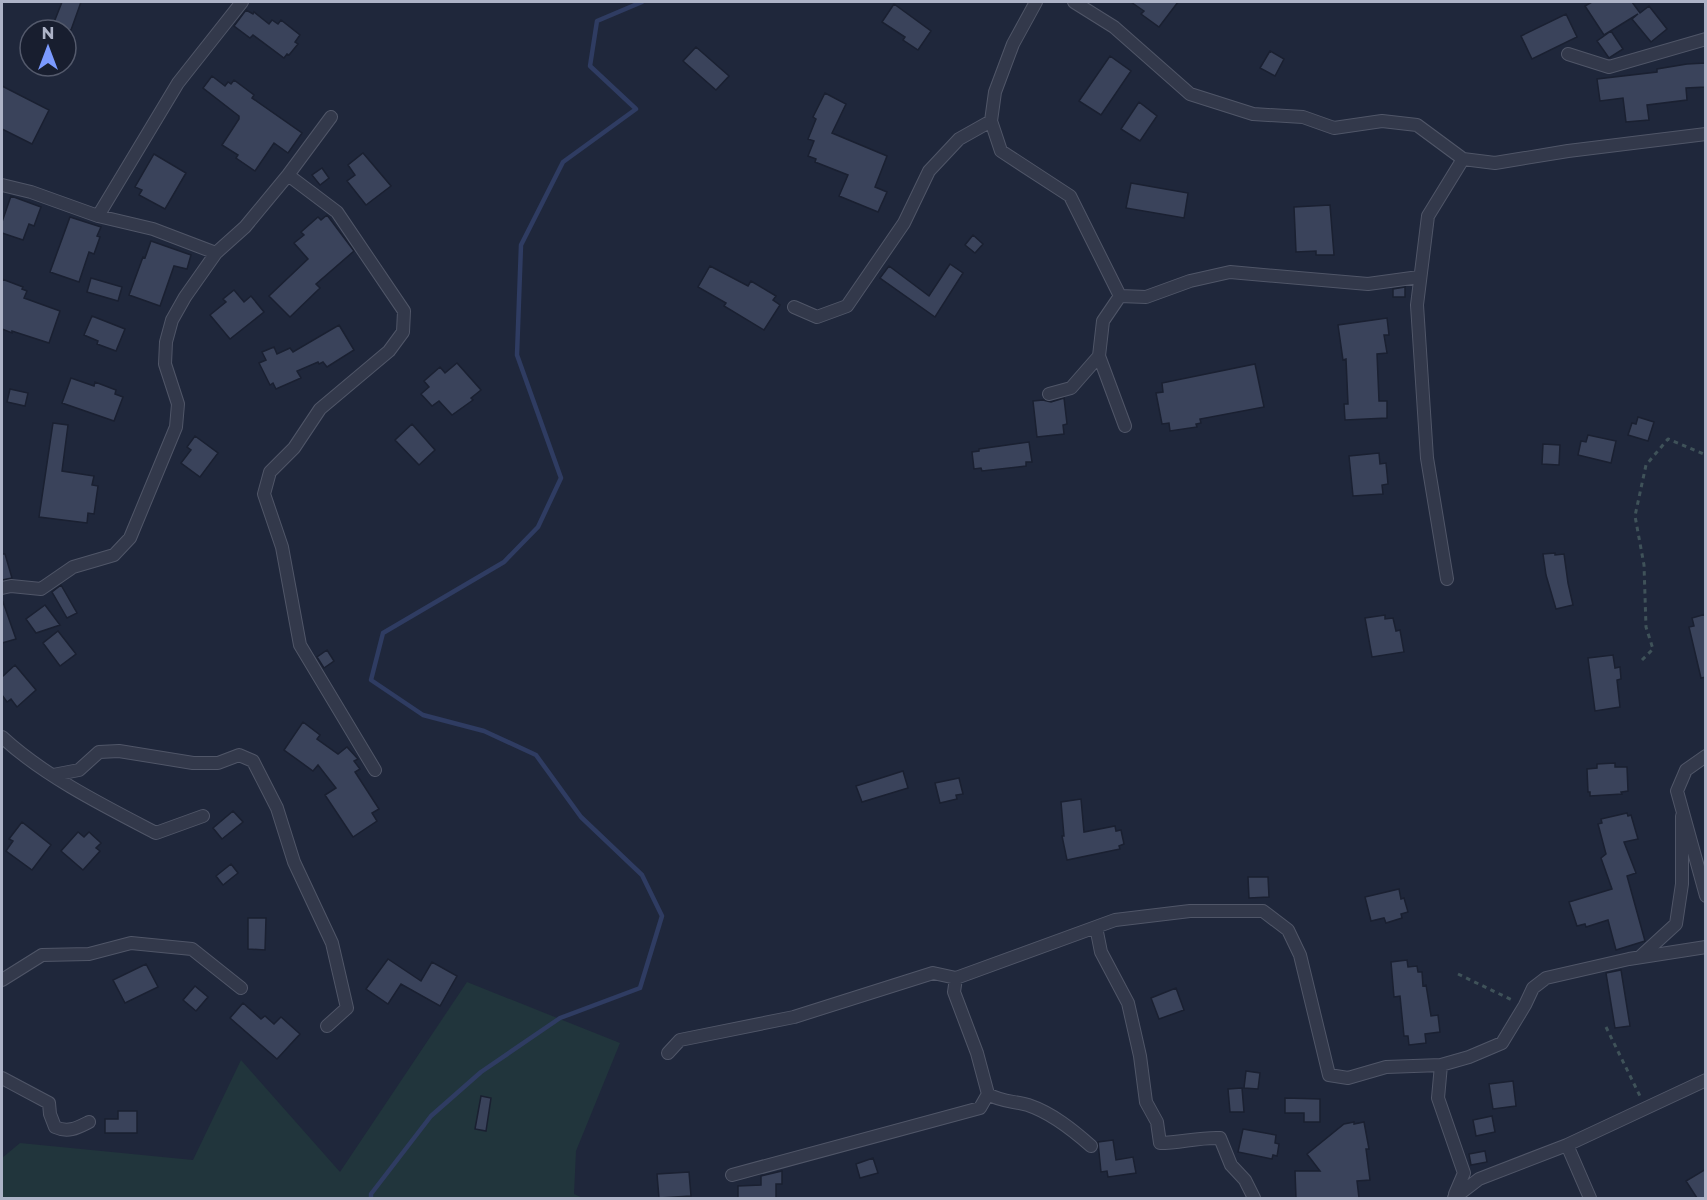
<svg xmlns="http://www.w3.org/2000/svg" width="1707" height="1200" font-family="Montserrat,sans-serif">
<rect width="100%" height="100%" fill="#1f273b"/>
<!-- green -->
<path fill="#21353c" d="M467,982L620,1043L576,1151L574,1194L583,1198H2V1158L20,1143L193,1160L241,1060L340,1172Z"/>
<g fill="none" stroke-linecap="round" stroke-linejoin="round">
<!-- stream -->
<path stroke="#2f3c62" stroke-width="4.5" d="M371,1198V1194L431,1116L481,1072L560,1018L640,988L662,916L642,875L581,817L536,755L484,731L423,715L371,680L383,633L504,562L538,527L561,478L517,355L521,245L563,162L636,109L590,66L597,21L642,2"/>
</g>
<!-- building -->
<path fill="#3a435b" stroke="#1a2031" stroke-width="1.5" d="M62,2H81L71,30H51Z
M1131,2H1178L1159,27L1141,14L1144,11Z
M1592,2H1632L1640,13L1649,6L1667,29L1651,42L1632,19L1638,14L1604,35L1585,6Z
M894,4L931,31L918,50L903,40L905,37L882,22Z
M246,10L253,14L254,12L269,24L272,20L278,24L281,20L300,35L295,42L298,44L289,55L287,54L284,58L253,35L250,38L234,26Z
M1566,14L1577,37L1532,59L1521,36Z
M1611,31L1623,49L1609,58L1597,41Z
M696,47L729,76L716,90L683,61Z
M1270,51L1284,59L1275,76L1260,68Z
M1110,56L1131,71L1101,115L1079,101Z
M1706,63V87L1686,88L1687,100L1647,105L1649,120L1626,122L1623,98L1600,101L1597,79L1657,72V69L1687,64Z
M212,76L225,86L228,82L231,84L234,80L254,95L252,98L302,133L288,153L274,143L255,171L236,158L238,155L222,145L239,119V116L203,88Z
M2,86L49,110L32,144L2,129Z
M825,93L846,104L832,133L887,156L875,187L887,192L878,212L839,196L848,175L815,162L816,159L808,156L814,141L808,139L816,119L813,117Z
M1139,102L1157,116L1140,141L1121,129Z
M363,153L391,186L366,205L347,181L355,175L348,165Z
M154,154L186,173L165,209L139,195L142,190L135,187Z
M322,168L329,178L320,185L312,175Z
M1131,183L1188,193L1184,218L1126,208Z
M11,196L41,207L34,226L29,224L23,240L2,233V222Z
M1330,205L1334,255H1316V251L1296,252L1294,207Z
M327,215L354,251L316,284L320,288L290,317L269,296L308,259L294,243L304,235L301,232L318,217L321,220Z
M70,217L101,227L97,236L100,237L94,254L89,252L79,282L50,272Z
M973,235L983,244L975,253L965,245Z
M151,241L191,255L187,269L174,266L160,306L129,295L143,257L145,258Z
M950,264L963,273L935,317L880,278L889,266L929,296Z
M710,266L748,286L751,281L776,296L773,300L780,305L764,330L724,306L726,303L698,287Z
M91,278L122,287L118,301L87,292Z
M2,279L23,287L22,289L27,291L24,298L60,311L49,343L12,331V333L2,329Z
M1405,287V297H1393V289Z
M234,290L244,302L251,296L264,312L230,339L210,315L226,302L223,299Z
M92,316L125,329L116,351L97,344L98,341L84,335Z
M1387,318L1389,335H1384L1387,353L1377,354L1379,401H1387V418L1345,420L1344,404H1348L1346,359L1343,360L1338,325Z
M339,325L354,350L327,367L323,362L319,364L318,362L297,371L301,378L276,389L273,383L270,385L259,363L266,360L262,352L274,347L277,354L290,348L293,352Z
M457,363L481,390L471,398L473,400L452,415L439,401L432,406L421,394L429,387L424,381L440,367L445,373Z
M1255,364L1264,407L1200,419L1201,423L1196,424L1197,427L1170,431L1169,423L1162,424L1156,393L1163,392L1162,383Z
M71,378L94,386L95,382L116,390L115,394L123,397L114,421L62,403Z
M10,389L28,393L25,406L7,402Z
M1064,398L1067,424L1063,425L1064,434L1037,437L1033,401L1043,400L1051,402Z
M1638,417L1654,422L1648,441L1628,435L1632,423L1636,424Z
M53,423L68,425L62,471L94,476L92,485L98,486L94,514L88,513L87,523L39,517Z
M412,424L435,450L419,465L395,440Z
M1588,435L1616,441L1611,463L1578,455L1581,441L1586,442Z
M195,436L218,453L200,477L181,463L191,450L187,447Z
M1029,442L1032,462H1026V466L982,471L981,468L974,469L972,452L979,451V449Z
M1543,444L1560,445L1559,465L1542,464Z
M1379,453L1380,464L1386,463L1388,484L1382,485L1383,494L1353,496L1349,456Z
M1555,553V555L1564,554L1568,583L1573,605L1556,609L1546,575L1543,554Z
M2,554H5L12,578L2,580Z
M61,585L77,613L67,618L52,592Z
M3,602L16,639L2,643V603Z
M45,605L60,625L36,633L26,619Z
M1706,614V677L1701,678L1689,627L1694,626L1692,618Z
M1385,615V619L1393,618L1396,631L1400,630L1404,652L1372,657L1365,618Z
M58,631L76,654L60,666L43,643Z
M327,650L334,661L324,668L317,657Z
M1613,655L1615,668L1620,667L1621,679L1617,680L1620,707L1595,711L1588,658Z
M15,665L36,690L17,707L11,699L7,702L2,695V677Z
M303,722L320,735L317,739L338,754L347,747L358,759L354,761L360,769L355,772L379,809L372,813L377,821L353,837L325,795L336,788L318,765L313,771L284,750Z
M1615,763V767H1627L1628,791L1621,792L1622,794L1590,796V792H1588L1587,769L1597,768V764Z
M903,771L908,788L862,802L856,786Z
M959,778L963,794L956,795L957,799L940,803L935,783Z
M1081,799L1084,832L1115,826L1116,831L1121,830L1124,844L1119,846L1120,849L1067,860L1062,836H1064L1061,802Z
M233,811L243,822L222,839L213,828Z
M1627,813L1628,816L1631,815L1638,839L1624,842L1636,873L1627,876L1645,941L1616,950L1608,920L1586,927L1585,924L1577,926L1569,902L1612,889L1601,858L1606,854L1598,824L1602,823L1601,819Z
M22,822L51,845L32,870L6,851L13,841L9,839Z
M78,832L84,837L89,832L101,843L96,848L100,851L83,870L61,851Z
M231,864L238,873L223,885L216,876Z
M1248,877H1268L1269,897L1249,898Z
M1399,889L1401,899L1404,898L1408,912L1401,914L1402,918L1386,923L1384,918L1371,921L1365,897Z
M248,918H266L265,950L248,949Z
M388,959L421,981L432,962L457,976L440,1006L401,984L388,1004L366,989Z
M1407,960L1408,967L1417,966L1418,972H1422L1423,986L1426,985L1431,1016L1438,1015L1440,1032L1425,1034L1426,1043L1409,1045L1408,1036H1404L1400,996L1394,997L1391,962Z
M146,964L158,987L125,1003L113,980Z
M1621,970L1630,1026L1615,1028L1606,973Z
M195,986L208,997L196,1011L183,1000Z
M1176,988L1184,1010L1159,1019L1151,998Z
M243,1003L261,1019L265,1016L274,1024L281,1017L300,1034L277,1059L230,1018Z
M1246,1071L1260,1073L1258,1089L1244,1088Z
M1513,1081L1516,1106L1493,1109L1489,1084Z
M1242,1088L1244,1112H1230L1228,1089Z
M481,1096L491,1098L486,1131L475,1129Z
M1285,1098L1320,1099V1122H1304V1113H1285Z
M118,1111H137V1133H105V1119H118Z
M1492,1116L1495,1132L1476,1136L1473,1120Z
M1354,1122V1124L1364,1122L1369,1149H1366L1370,1180L1357,1181L1359,1198H1296L1295,1171H1320L1307,1154L1344,1124Z
M1243,1129L1276,1135L1275,1143L1279,1144L1277,1156L1273,1155L1272,1159L1238,1152Z
M1113,1140L1116,1160L1133,1157L1136,1173L1108,1177L1107,1171L1101,1172L1098,1142Z
M1485,1151L1487,1162L1471,1165L1469,1154Z
M873,1158L878,1173L860,1178L856,1164Z
M1706,1169V1198H1697L1686,1181Z
M782,1171V1184H776V1198H738V1186L761,1185V1176Z
M689,1172L691,1196L659,1198L657,1174Z"/>
<g fill="none" stroke-linecap="round" stroke-linejoin="round">
<defs>
<path id="street" d="M1036,2L1013,44L995,92L991,121L1001,151L1070,196L1120,296
M1074,2L1114,27L1190,94L1253,114L1303,117L1334,128L1382,121L1417,125L1463,159L1495,163L1568,151L1706,134
M1568,54L1609,67L1706,39
M288,175L337,212L404,311L403,332L389,351L320,409L294,448L270,472L264,494L282,547L300,645L375,770
M2,185L31,192L98,216L153,229L216,253L245,227L288,175L331,117
M98,216L178,83L242,2
M794,307L817,317L847,306L904,223L929,171L959,139L991,121
M1049,394L1071,388L1099,356
M1125,426L1099,356L1103,321L1120,296L1146,297L1190,281L1230,272L1368,284L1419,277
M1447,579L1427,458L1417,305L1428,216L1463,159
M2,588L11,586L41,589L73,567L114,555L130,538L176,427L178,404L165,364L166,342L172,320L185,297L216,253
M2,737C44,776 104,806 156,833L203,816
M1706,756L1686,770L1677,791L1706,896
M53,775L79,770L99,752L119,751L193,763H218L239,755L253,761L277,808L294,862L332,943L347,1008L327,1026
M1096,927L1101,952L1128,1003L1140,1056L1146,1102L1157,1122L1160,1143C1180,1143 1199,1137 1220,1138L1231,1165L1245,1180L1254,1198
M1640,957L1676,924L1682,884V816
M2,980L42,955L89,954L131,943L192,949L241,988
M668,1053L680,1040L794,1017L933,973L956,978
M1441,1065L1438,1098L1464,1173L1455,1194
M2,1078L49,1103L50,1114L55,1127C68,1133 77,1128 89,1122
M988,1094C1001,1102 1014,1101 1028,1105C1052,1113 1073,1130 1091,1146
M1567,1145L1590,1198
M732,1175L980,1108L988,1094L977,1053L954,992L956,978L1115,920L1190,911H1263L1288,930L1300,955L1329,1075L1348,1078L1386,1067L1441,1065L1469,1057L1502,1043L1525,1005L1533,988L1546,978L1629,959L1706,947
M1454,1198L1479,1179L1567,1145L1706,1080"/>
</defs>
<!-- street casing -->
<use href="#street" stroke="#505668" stroke-width="14"/>
<!-- path -->
<path stroke="#3f5259" stroke-width="3" stroke-dasharray="4.5 4.5" stroke-linecap="butt" d="M1642,660L1653,649L1646,627L1644,565L1635,516L1646,465L1668,439L1706,455
M1458,974L1512,1000
M1606,1027L1640,1096"/>
<!-- street -->
<use href="#street" stroke="#33394b" stroke-width="12"/>
</g>
<!-- border -->
<rect width="1707" height="1200" fill="none" stroke="#adb3c7" stroke-width="6"/>
<!-- north arrow -->
<g transform="translate(48 48)"><circle r="28" fill="#181e2f" stroke="#545a6c" stroke-width="1.5"/>
<path d="M0-4.5L10 22L0 15L-10 22Z" fill="#7b9aff"/>
<text y="-9" font-size="16" font-weight="bold" text-anchor="middle" fill="#adb3c7">N</text>
</g>
</svg>
